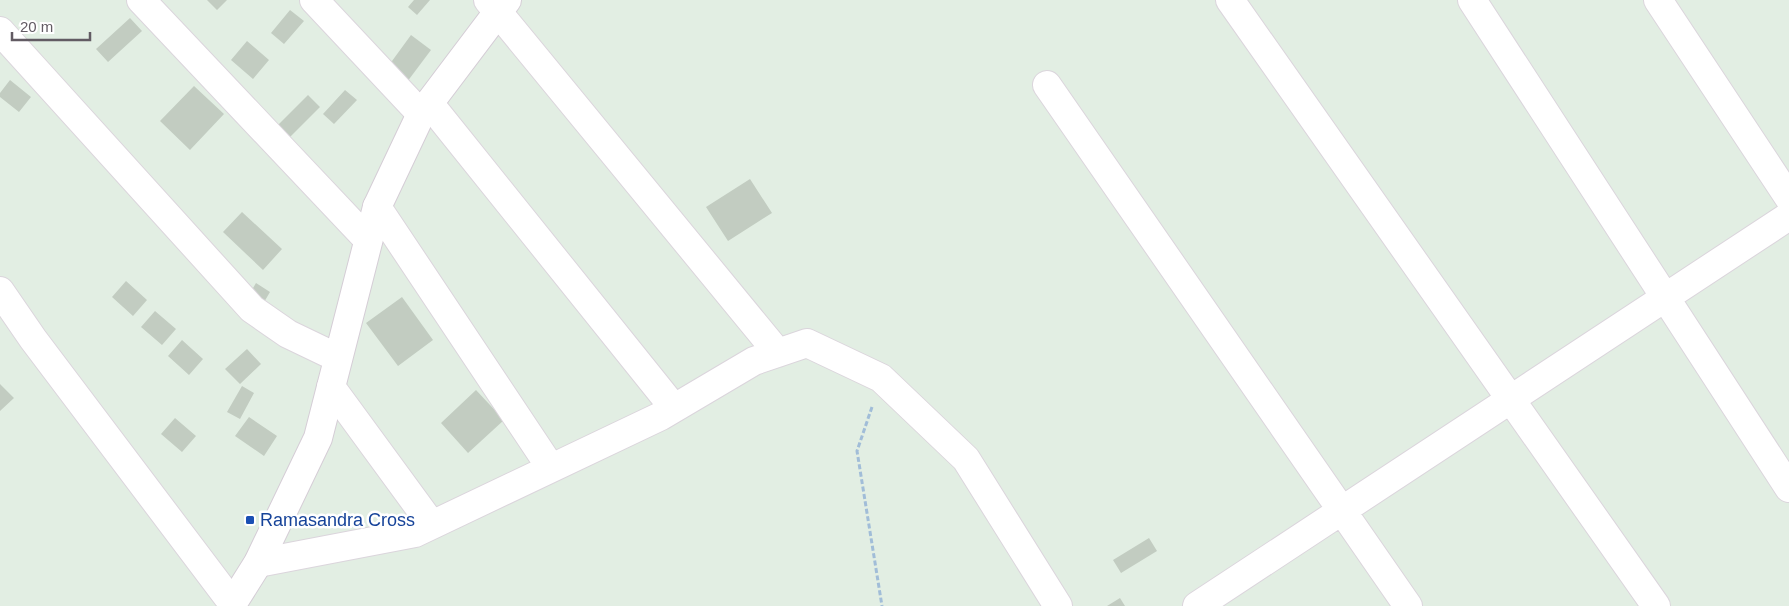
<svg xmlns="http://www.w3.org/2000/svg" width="1789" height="606" font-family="Arial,sans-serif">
<rect width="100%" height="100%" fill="#e2eee3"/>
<!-- building -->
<path fill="#c2ccc1" d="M207,0H227L217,10Z
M414,0H430L417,15L408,7Z
M290,10L304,21L284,44L271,33Z
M130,18L142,31L108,62L96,49Z
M411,35L431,50L404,86L384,72Z
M247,41L269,60L253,79L231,60Z
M10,80L31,97L19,112L0,97V93Z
M194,86L224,114L190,150L160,121Z
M345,90L357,100L334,124L323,114Z
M308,95L320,107L284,143L272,131Z
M750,179L772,213L728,241L706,207Z
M242,212L282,249L263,270L223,232Z
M126,281L147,300L133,316L112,297Z
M256,283L270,292L260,309L246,300Z
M402,297L433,340L398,366L366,323Z
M155,311L176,329L162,345L141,327Z
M182,340L203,359L189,375L168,356Z
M247,349L261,364L240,384L225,369Z
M0,384L14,398L0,411Z
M242,386L254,393L240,419L227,412Z
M476,390L504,420L468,453L441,423Z
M249,417L277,436L264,456L235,436Z
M175,418L196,436L182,452L161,434Z
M1149,538L1157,551L1121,573L1113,560Z
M1120,598L1125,606H1107Z"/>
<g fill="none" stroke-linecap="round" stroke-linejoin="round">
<defs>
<path id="street" d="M141,0L368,240
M314,0L421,114
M488,0L778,353
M1230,0L1656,606
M1472,0L1789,488
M1658,0L1789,198
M0,31L252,309L288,334L338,358
M1047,85L1408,606
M429,103L674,408
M377,207L551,468
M0,291L33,339L233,604
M331,387L432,525
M258,563L415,533L661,416L754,361L807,343L881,378L966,459L1058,606
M1197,606L1789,216"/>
<path id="secondary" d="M231,606L258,563L318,438L377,207L421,114L507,0"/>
</defs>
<!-- street casing -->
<use href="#street" stroke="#dbd5dc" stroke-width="30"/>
<!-- secondary casing -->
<use href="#secondary" stroke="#d5cdd6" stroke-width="30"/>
<!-- path -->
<path stroke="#a1bdd8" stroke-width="3" stroke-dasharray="5 2.5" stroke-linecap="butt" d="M872,407L857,451L882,606"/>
<!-- street -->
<use href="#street" stroke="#fff" stroke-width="28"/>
<!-- secondary -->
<use href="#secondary" stroke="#fff" stroke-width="28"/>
</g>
<!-- markers -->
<rect fill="#1a4fb4" stroke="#fff" stroke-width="2" x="245" y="515" width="10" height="10" rx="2.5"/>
<g text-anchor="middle" stroke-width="5" stroke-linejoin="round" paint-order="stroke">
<!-- transit labels -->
<g font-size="18" fill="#164399" stroke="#fff" text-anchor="start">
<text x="260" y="526">Ramasandra Cross</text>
</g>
</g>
<!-- scale -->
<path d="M12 32v8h78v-8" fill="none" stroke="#625b63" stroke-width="2.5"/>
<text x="20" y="32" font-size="15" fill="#625b63" stroke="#ffffff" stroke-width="4" paint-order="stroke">20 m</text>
</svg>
